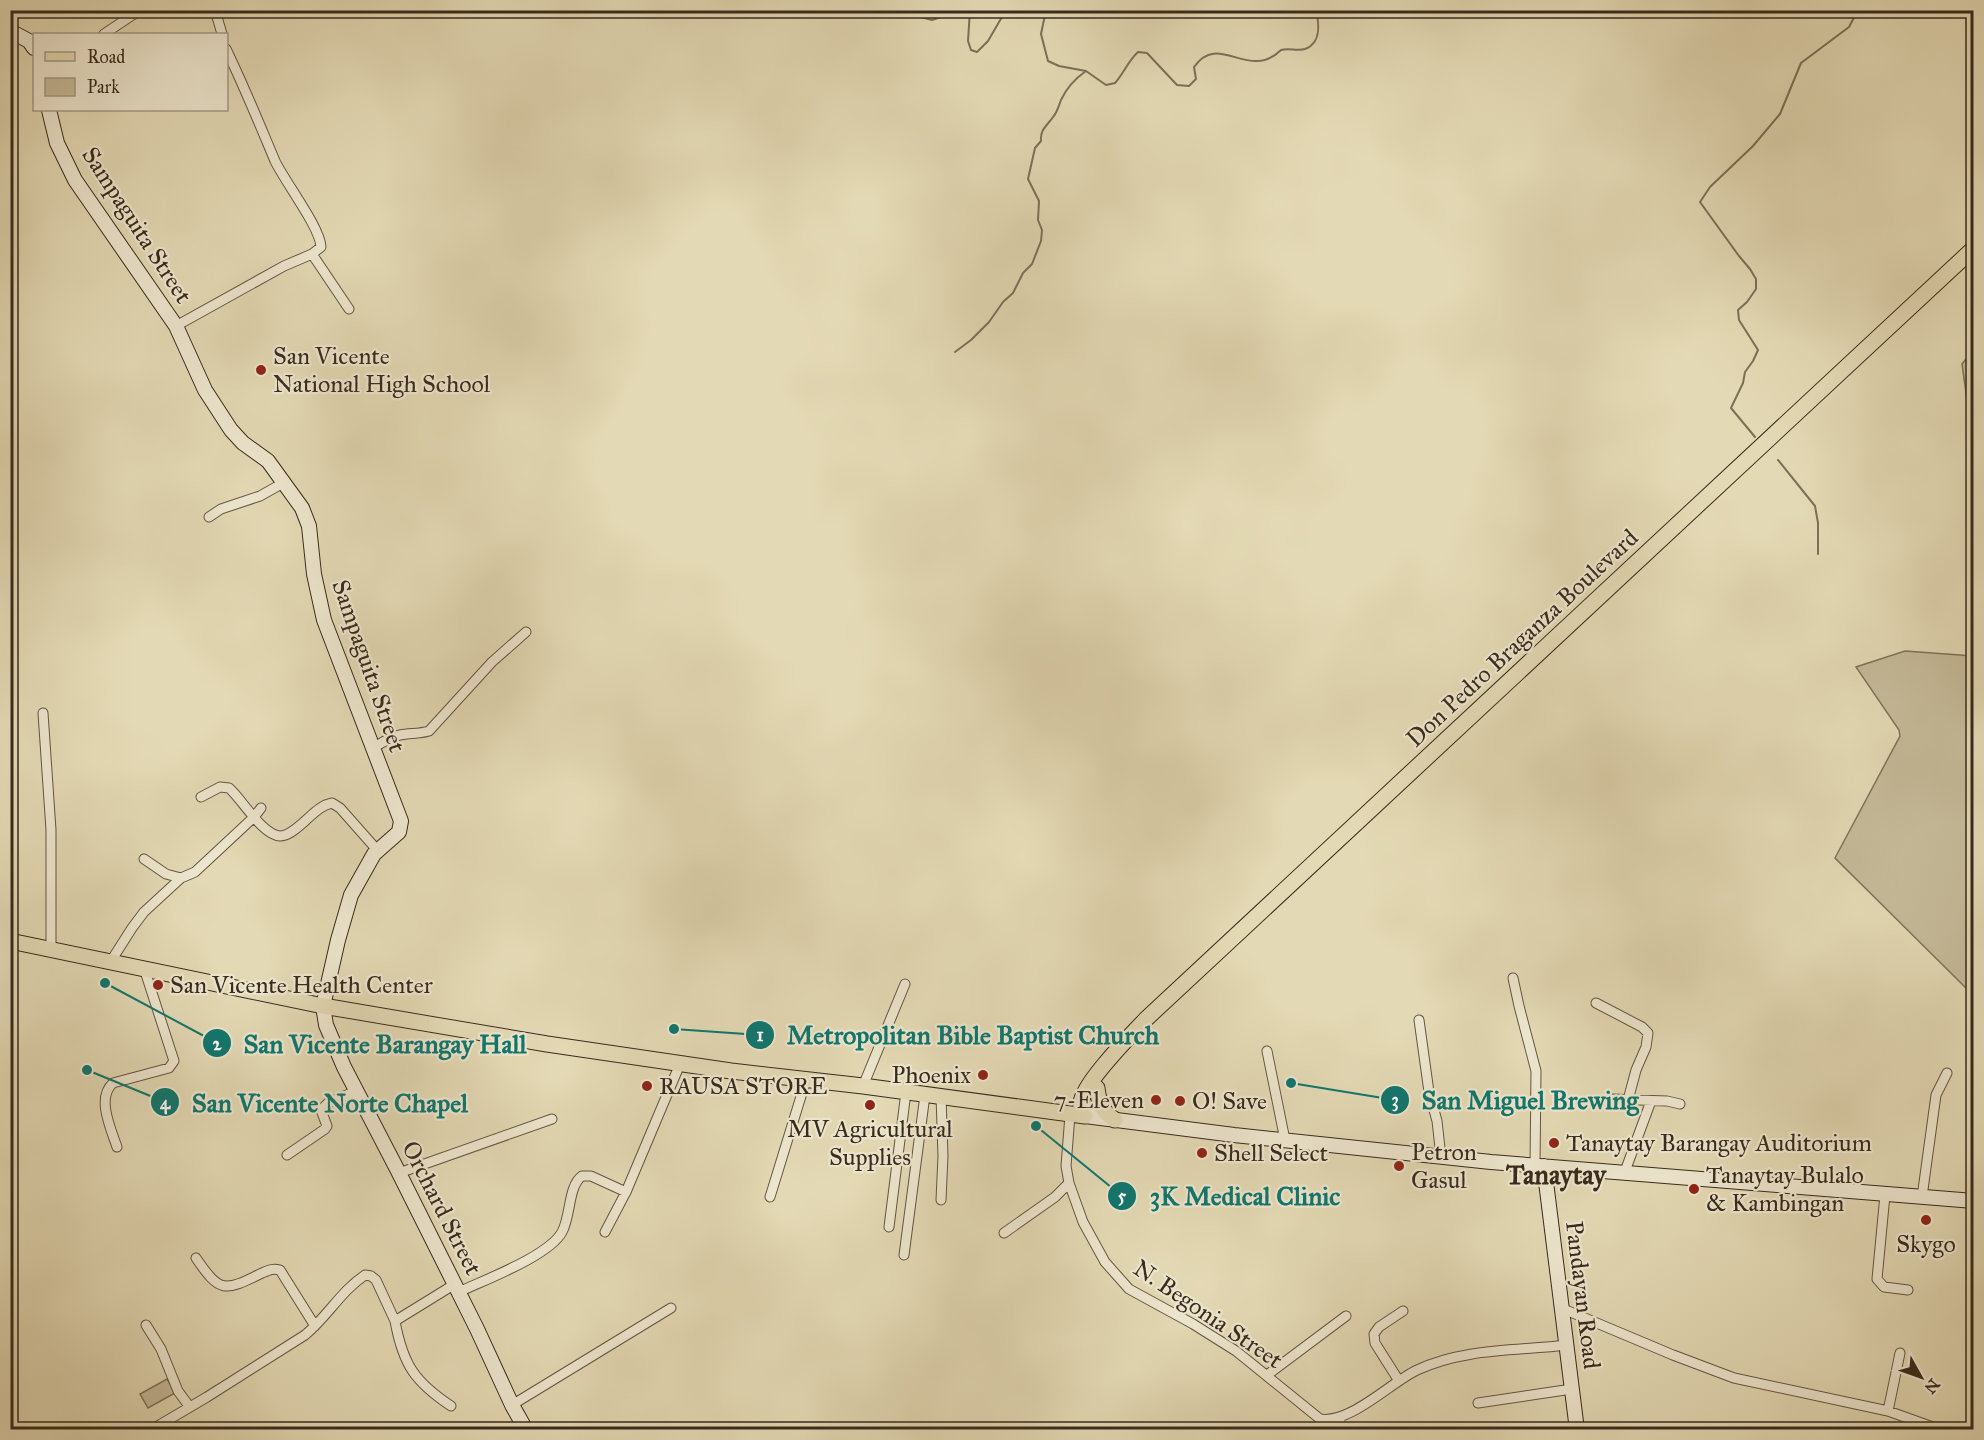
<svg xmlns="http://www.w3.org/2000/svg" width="1984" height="1440" font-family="'IM FELL Great Primer',serif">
<rect width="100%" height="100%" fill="#e3d9b4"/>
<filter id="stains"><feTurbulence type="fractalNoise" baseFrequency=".00333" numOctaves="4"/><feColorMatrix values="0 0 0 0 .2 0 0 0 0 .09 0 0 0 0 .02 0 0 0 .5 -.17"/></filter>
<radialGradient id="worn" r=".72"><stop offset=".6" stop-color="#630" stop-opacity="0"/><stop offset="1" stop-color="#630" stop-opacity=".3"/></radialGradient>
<!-- green -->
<path fill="#c6bb9a" stroke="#7f735c" stroke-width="1.5" d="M1973,350V412L1967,400L1962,364Z
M1905,651L1973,656V995L1835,858L1900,736L1899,730L1856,667Z
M167,1379L175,1393L148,1408L140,1394Z"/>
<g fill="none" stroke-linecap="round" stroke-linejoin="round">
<!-- stream -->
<path stroke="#7c7059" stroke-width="2" d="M891,10L899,16H917L932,20L944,16L947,10
M970,10L968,41L971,50L977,52L988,41L1006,10
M1046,10L1041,34L1048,61L1059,66L1086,71L1106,85L1115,83C1124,73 1128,61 1138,52L1147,53L1177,85L1189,86L1196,79L1194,67C1219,31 1248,82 1281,50C1288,48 1298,51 1305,49C1322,43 1319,23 1316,10
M955,352L971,340L989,322L1003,302L1013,293L1023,273L1032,264L1041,241L1042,230L1038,220L1039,201L1028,179L1035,148L1041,141C1040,129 1047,126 1053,117C1057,113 1059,105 1061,100C1066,89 1076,78 1086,71
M1755,437L1731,408L1743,383L1745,372L1753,361L1758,350L1739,320L1738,310L1747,302L1756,289V279L1750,269L1739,256L1700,202L1710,187L1753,146L1780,114L1801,63L1849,27L1858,10
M1778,460L1815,506L1818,523V554"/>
<defs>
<path id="street" d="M215,10L222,34
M104,34L140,10
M312,254L349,309
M176,326L284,266L312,254L321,247C320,227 285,182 275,161C259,123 244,86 226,49
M209,517L221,509L260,496L285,482
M43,713L51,830V949
M373,748C381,743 390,737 400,735C410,733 419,734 429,731L492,662L526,632
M201,797L220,787L229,788C242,799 262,835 280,836C289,836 298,827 305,821C313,814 321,805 332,803L340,808L378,851
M144,859L166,874L181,878
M111,961L132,928L144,912L181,878L195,872L254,817L261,808
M1513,978L1519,1006L1536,1071L1535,1166
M1596,1003L1642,1027L1648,1033L1646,1047L1636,1070L1628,1100
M1419,1020L1429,1092L1437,1121L1441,1157
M1267,1051L1285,1140
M863,1086L905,984
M1612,1099L1667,1101L1680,1104
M1070,1115L1066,1166L1069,1183L1083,1222L1105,1262L1129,1289L1193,1324L1236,1351L1320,1419C1350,1424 1390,1383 1417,1370C1464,1348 1517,1351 1567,1345
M117,1147C111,1129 96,1098 113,1083L169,1068L174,1061L144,968
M287,1155L325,1129L327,1126L321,1110L328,1103L356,1091
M399,1173L552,1119
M1624,1174L1651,1101
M1885,1195L1877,1279L1884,1287L1908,1290
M770,1197L806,1080
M1922,1197L1936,1095L1947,1073
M941,1200L943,1156L941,1096
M889,1227L906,1092
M605,1232L626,1192L680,1064
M1004,1233L1055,1197L1069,1183
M904,1255L925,1095
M196,1258C220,1293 224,1292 262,1273C269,1270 273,1268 280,1270L315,1326
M459,1292C484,1280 549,1256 562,1232C571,1216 568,1186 582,1176H591L626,1192
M1561,1308L1673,1355L1734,1378L1888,1411L1941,1430
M395,1321C403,1365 415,1382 451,1406
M146,1325L161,1349L178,1391L189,1406
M1267,1375L1346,1316
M1399,1381L1375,1343L1374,1334L1379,1327L1403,1311
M1478,1403L1572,1389
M512,1405L671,1308
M1888,1411L1900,1353
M151,1430L207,1397L305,1335C327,1317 341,1291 365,1275L371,1276L376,1280L395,1321L455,1284
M1336,1430L1341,1417"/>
<path id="secondary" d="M10,31L29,41L34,48
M49,110L57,143L75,180L176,326L205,390L231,430L243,443L268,461L302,508L309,526L314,574L324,620L401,821L399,832L374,854L351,895L338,940L323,1006L326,1025L344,1067L399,1173L477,1329L512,1405L526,1430
M1085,1116L1234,1135L1491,1162L1974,1201
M1544,1166L1577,1430"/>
<path id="primary" d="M10,941L323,1006L547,1044L731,1071L863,1086L1085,1116
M1097,1088C1099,1104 1102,1111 1115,1120
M1085,1116C1083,1112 1080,1108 1081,1103C1082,1084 1131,1035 1146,1019L1974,248"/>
</defs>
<!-- street casing -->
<use href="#street" stroke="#635643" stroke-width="11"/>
<!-- secondary casing -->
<use href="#secondary" stroke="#382b1d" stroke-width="16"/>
<!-- primary casing -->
<use href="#primary" stroke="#382b1d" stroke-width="17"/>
<!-- street -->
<use href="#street" stroke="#ede6ce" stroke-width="9"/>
<!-- secondary -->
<use href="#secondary" stroke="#ede6ce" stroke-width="14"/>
<!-- primary -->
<use href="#primary" stroke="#e3d9b4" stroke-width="15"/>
</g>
<!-- markers -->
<g fill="#8f2418" stroke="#ede6ce" stroke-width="2">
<circle cx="261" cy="370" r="6"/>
<circle cx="158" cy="985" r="6"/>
<circle cx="983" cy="1075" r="6"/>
<circle cx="647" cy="1086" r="6"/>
<circle cx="1156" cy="1100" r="6"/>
<circle cx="1180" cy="1101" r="6"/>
<circle cx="870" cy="1105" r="6"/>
<circle cx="1554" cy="1143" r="6"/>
<circle cx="1202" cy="1153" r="6"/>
<circle cx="1399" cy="1166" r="6"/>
<circle cx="1694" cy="1189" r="6"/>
<circle cx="1926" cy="1220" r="6"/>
</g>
<g text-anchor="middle" stroke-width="4.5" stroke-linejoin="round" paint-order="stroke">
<!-- street labels -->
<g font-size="24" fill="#382b1d" stroke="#ede6ce">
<text transform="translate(137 225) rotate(57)" y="8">Sampaguita Street</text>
<text transform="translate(1522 638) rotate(-43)" y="8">Don Pedro Braganza Boulevard</text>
<text transform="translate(369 666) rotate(71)" y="8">Sampaguita Street</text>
<text transform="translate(442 1208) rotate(63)" y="8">Orchard Street</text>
<text transform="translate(1583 1295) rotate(83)" y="8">Pandayan Road</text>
<text transform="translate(1208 1314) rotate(34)" y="8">N. Begonia Street</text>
</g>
<!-- poi labels -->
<g font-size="24" fill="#382b1d" stroke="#ede6ce" text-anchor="start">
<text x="273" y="364">San Vicente<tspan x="273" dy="28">National High School</tspan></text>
<text x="170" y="993">San Vicente Health Center</text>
<text x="971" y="1083" text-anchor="end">Phoenix</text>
<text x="659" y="1094">RAUSA STORE</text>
<text x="1144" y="1108" text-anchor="end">7-Eleven</text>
<text x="1192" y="1109">O! Save</text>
<text x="870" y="1137" text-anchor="middle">MV Agricultural<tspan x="870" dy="28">Supplies</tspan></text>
<text x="1566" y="1151">Tanaytay Barangay Auditorium</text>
<text x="1411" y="1160">Petron<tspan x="1411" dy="28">Gasul</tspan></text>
<text x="1214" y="1161">Shell Select</text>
<text x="1706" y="1183">Tanaytay Bulalo<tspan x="1706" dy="28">&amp; Kambingan</tspan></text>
<text x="1926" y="1252" text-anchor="middle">Skygo</text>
</g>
<!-- quarter labels -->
<g font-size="27" font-weight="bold" fill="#382b1d" stroke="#ede6ce">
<text x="1556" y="1184">Tanaytay</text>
</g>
</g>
<!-- callouts -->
<path fill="none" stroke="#0f766e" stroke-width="2" d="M674 1029L760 1035M105 983L217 1043M1291 1083L1395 1100M87 1070L165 1102M1036 1126L1122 1196"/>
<g fill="#0f766e" stroke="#ede6ce" stroke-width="2">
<circle cx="674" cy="1029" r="6"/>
<circle cx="105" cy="983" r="6"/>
<circle cx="1291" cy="1083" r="6"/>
<circle cx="87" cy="1070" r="6"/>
<circle cx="1036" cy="1126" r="6"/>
<circle cx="760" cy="1035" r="15"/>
<circle cx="217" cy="1043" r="15"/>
<circle cx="1395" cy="1100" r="15"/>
<circle cx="165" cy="1102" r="15"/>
<circle cx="1122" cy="1196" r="15"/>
</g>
<g font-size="18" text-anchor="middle" font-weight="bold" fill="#fff">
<text x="760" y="1041">1</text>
<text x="217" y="1050">2</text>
<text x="1395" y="1106">3</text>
<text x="165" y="1109">4</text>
<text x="1122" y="1202">5</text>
</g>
<g font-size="26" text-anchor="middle" font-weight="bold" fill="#0f766e" stroke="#ede6ce" stroke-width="4.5" stroke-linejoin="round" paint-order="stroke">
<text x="973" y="1044">Metropolitan Bible Baptist Church</text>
<text x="385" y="1053">San Vicente Barangay Hall</text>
<text x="1530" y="1109">San Miguel Brewing</text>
<text x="330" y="1112">San Vicente Norte Chapel</text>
<text x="1245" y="1205">3K Medical Clinic</text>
</g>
<!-- margin -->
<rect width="1984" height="1440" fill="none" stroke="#e3d9b4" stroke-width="36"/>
<rect x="12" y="12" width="1960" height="1416" fill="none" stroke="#382b1d" stroke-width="3"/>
<rect x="18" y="18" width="1948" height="1404" fill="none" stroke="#382b1d" stroke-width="1.5"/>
<!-- legend -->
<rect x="33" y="33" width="195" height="78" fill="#ede6ce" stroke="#a59b87" stroke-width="1.5"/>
<rect x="45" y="52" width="30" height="9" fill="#e3d9b4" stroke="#a59b87" stroke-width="1.5"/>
<text x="87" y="63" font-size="18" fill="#382b1d">Road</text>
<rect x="45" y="78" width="30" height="18" fill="#c6bb9a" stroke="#a59b87" stroke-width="1.5"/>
<text x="87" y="93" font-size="18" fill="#382b1d">Park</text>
<!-- north arrow -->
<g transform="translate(1921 1377) rotate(130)" stroke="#ede6ce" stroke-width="4.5" paint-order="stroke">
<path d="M0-4.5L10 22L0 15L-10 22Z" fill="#382b1d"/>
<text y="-9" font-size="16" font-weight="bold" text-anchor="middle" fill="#382b1d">N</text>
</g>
<rect width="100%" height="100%" filter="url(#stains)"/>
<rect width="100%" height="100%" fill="url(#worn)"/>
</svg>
